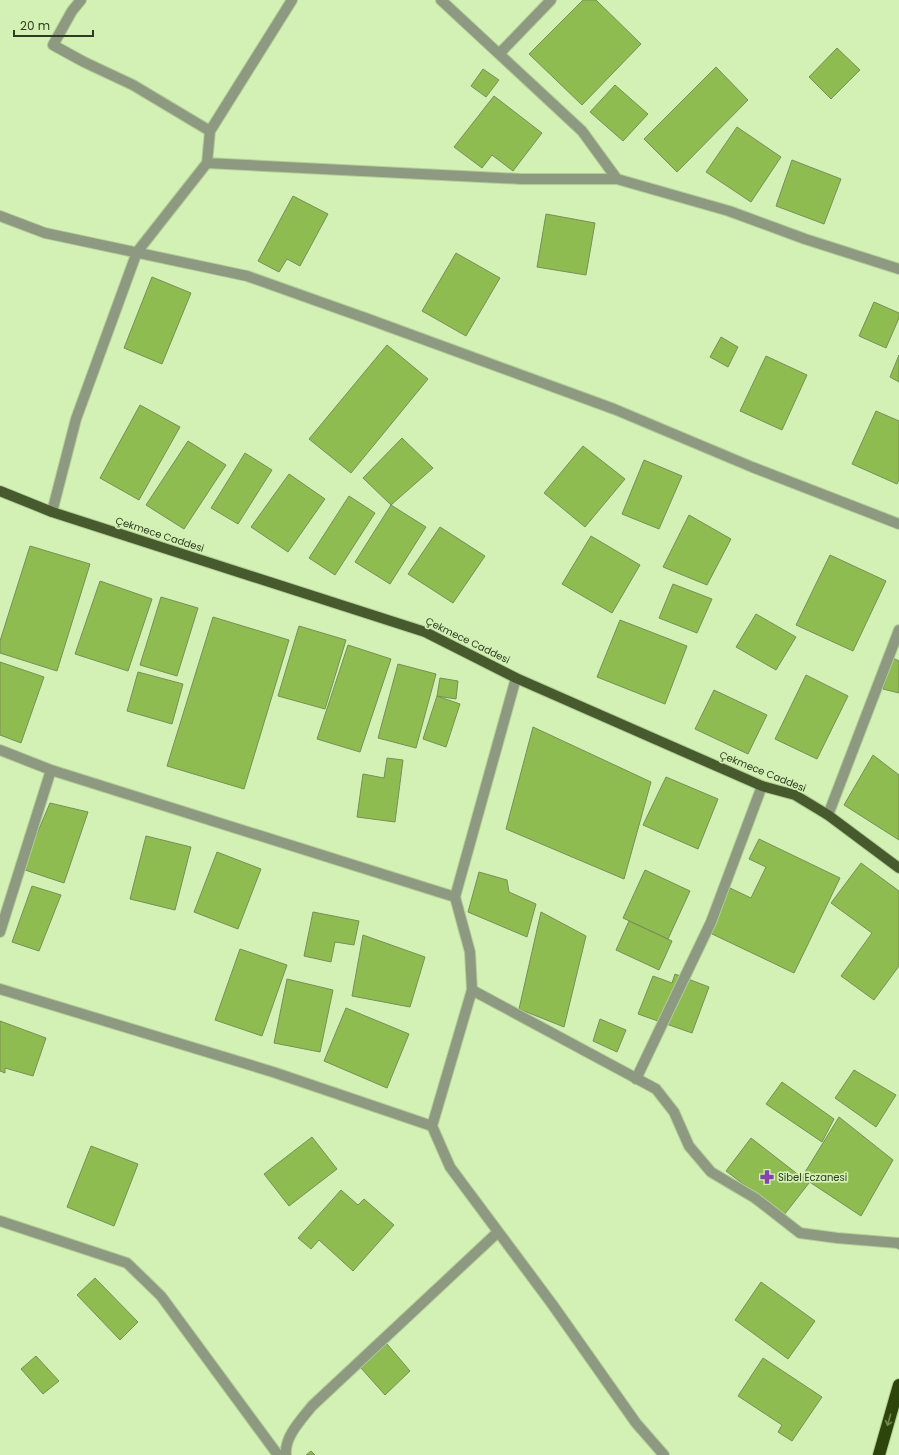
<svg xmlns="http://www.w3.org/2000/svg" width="899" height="1455" font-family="Poppins,sans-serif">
<rect width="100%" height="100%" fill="#d3f1b4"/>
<!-- building -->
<path fill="#8ebc50" stroke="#769058" d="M583,0H596L641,44L582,105L529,54Z
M837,48L860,70L831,99L809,77Z
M716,67L748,100L677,172L644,139Z
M483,69L499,80L486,97L471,86Z
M615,85L648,114L623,141L590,112Z
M494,96L542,133L513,171L492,155L482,168L454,147Z
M737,127L781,157L751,202L706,172Z
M792,160L841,179L824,224L776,206Z
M293,196L328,214L300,266L287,259L279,272L258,261Z
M546,214L595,223L586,275L537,267Z
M456,253L500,278L466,336L422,311Z
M152,277L191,293L162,364L124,348Z
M874,302L899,313V318L886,348L859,336Z
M721,337L738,347L728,367L710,357Z
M387,345L428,379L351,473L309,439Z
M899,355V382L890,377Z
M766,356L807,375L782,430L740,411Z
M140,405L180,427L139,500L100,478Z
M876,411L899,421V480L897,484L852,464Z
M402,438L433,468L391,505L363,478Z
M188,441L226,465L184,529L146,505Z
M583,446L625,479L585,527L544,493Z
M245,453L272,470L238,524L211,508Z
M644,460L682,476L659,529L622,514Z
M289,474L325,499L288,552L251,527Z
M349,496L375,513L335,575L309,558Z
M391,505L426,527L390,584L355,562Z
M689,515L731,539L707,585L663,567Z
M440,527L485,556L453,603L408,574Z
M591,536L640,565L612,613L562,584Z
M30,546L90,564L57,671L0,653V641Z
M830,555L886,581L853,651L796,625Z
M100,581L152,599L128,671L75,654Z
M673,584L712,599L697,633L659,618Z
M161,597L198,608L177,676L140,665Z
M756,614L796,637L776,670L736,647Z
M213,617L289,640L244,789L167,766Z
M620,620L687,646L665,704L597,677Z
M299,626L346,640L325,709L278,696Z
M348,645L391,659L360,752L317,739Z
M893,658L899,661V693L883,689Z
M0,662L44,677L21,743L0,735Z
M398,664L436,674L416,748L378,738Z
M138,672L183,684L172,724L127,711Z
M806,675L848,696L817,759L775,739Z
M440,678L458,681L456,699L437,696Z
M714,690L767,715L748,754L695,729Z
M437,696L460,704L446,747L423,739Z
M533,727L651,782L624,879L506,829Z
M873,755L899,775V840L844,805Z
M387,758L403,760L395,822L357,817L363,774L384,778Z
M666,777L718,799L698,849L643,825Z
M50,803L88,812L64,883L22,869Z
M146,836L191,847L175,910L130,899Z
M759,839L840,878L794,973L708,932L730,888L751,898L766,867L749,859Z
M217,852L261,869L238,929L194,912Z
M861,863L899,891V966L874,1000L841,976L872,933L831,903Z
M645,870L690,891L668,939L623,918Z
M479,872L507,880L509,892L536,904L527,937L468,912Z
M32,886L61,895L39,951L12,942Z
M313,912L359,921L354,945L335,942L331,962L304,956Z
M541,912L586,936L564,1027L519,1009Z
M629,921L672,941L659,970L616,950Z
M363,935L425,957L410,1007L352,996Z
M240,949L287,965L262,1036L215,1020Z
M675,974L709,987L692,1033L638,1014L653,976L672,983Z
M287,979L333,990L320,1052L274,1043Z
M346,1008L409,1034L387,1088L324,1061Z
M600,1019L626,1030L617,1052L593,1041Z
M0,1021L46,1038L33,1076L5,1068V1073L0,1071Z
M854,1070L896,1095L876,1127L835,1098Z
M782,1082L834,1119L822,1142L766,1104Z
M839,1117L893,1160L861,1216L802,1177Z
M312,1137L337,1169L289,1206L264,1174Z
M751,1138L809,1183L784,1215L726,1171Z
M91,1146L138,1164L114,1226L67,1207Z
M341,1190L358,1205L364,1199L394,1225L353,1271L319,1240L311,1249L298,1238Z
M95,1278L138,1322L120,1340L77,1295Z
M761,1282L815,1321L788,1359L735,1320Z
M387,1344L410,1371L385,1395L361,1368Z
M36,1356L59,1381L43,1394L21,1369Z
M763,1358L822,1397L792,1441L778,1432L782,1425L738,1396Z
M311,1451L315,1455H306Z"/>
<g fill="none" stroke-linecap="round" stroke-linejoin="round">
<defs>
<path id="minor" d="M81,0L72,11L53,45L84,62L133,85L210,131
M441,0L582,131L617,179L729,211L805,239L899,269
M499,54L551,0
M207,163L521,179H617
M0,216L45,233L247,276L368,319L614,409L752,467L899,524
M52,512L76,419L137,252L207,163L210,131L292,0
M0,750L51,770L455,897
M828,815L899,630
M0,932L51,770
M0,989L273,1072L432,1126L450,1167L552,1304L636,1423L664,1455
M472,990L656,1089L674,1112L689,1146L711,1172L755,1198L800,1233L837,1238L898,1243L899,1244
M636,1079L711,922L762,786
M432,1126L472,990L470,952L455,897L516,678
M0,1221L127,1263L161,1296L278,1455
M286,1455C284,1437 301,1420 312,1406L498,1232"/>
<path id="major" d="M0,491L52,512L425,632L516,678L762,786L795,795L828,815L899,868"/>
<path id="highway" d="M879,1455L899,1385"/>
</defs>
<!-- minor casing -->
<use href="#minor" stroke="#b2cd97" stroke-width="12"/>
<!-- major casing -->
<use href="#major" stroke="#b2cd97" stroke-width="12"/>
<!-- highway casing -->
<use href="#highway" stroke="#b2cd97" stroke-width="14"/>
<!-- minor -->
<use href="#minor" stroke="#8d9980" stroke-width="10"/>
<!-- major -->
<use href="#major" stroke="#465a2d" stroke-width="10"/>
<!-- highway -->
<use href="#highway" stroke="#2d440a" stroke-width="12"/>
</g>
<!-- one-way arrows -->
<defs><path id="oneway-shaft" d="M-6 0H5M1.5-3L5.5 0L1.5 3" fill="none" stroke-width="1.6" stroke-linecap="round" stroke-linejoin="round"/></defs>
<use stroke="#6f894e" href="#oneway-shaft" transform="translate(889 1420) rotate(106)"/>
<!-- icons -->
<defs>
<symbol id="pharmacy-bare" viewBox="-9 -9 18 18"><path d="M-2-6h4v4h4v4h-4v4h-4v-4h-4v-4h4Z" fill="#8641b4" stroke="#d3f1b4" stroke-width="2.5" paint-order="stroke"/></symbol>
</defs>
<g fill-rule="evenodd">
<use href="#pharmacy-bare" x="757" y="1167" width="20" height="20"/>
</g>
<g text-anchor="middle" stroke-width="3.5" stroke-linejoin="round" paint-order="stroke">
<!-- street labels -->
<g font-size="10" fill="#303b23" stroke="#d3f1b4">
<text transform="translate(160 534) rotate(18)" y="4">Çekmece Caddesi</text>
<text transform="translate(468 640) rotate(26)" y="4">Çekmece Caddesi</text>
<text transform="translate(763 771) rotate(22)" y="4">Çekmece Caddesi</text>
</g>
<!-- poi labels -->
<g font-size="10" fill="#303b23" stroke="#d3f1b4" text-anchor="start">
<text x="778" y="1181">Sibel Eczanesi</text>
</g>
</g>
<!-- scale -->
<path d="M14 30v6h79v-6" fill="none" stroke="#303b23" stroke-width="2"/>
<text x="20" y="30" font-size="12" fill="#303b23" stroke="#d3f1b4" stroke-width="3" paint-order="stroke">20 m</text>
</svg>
